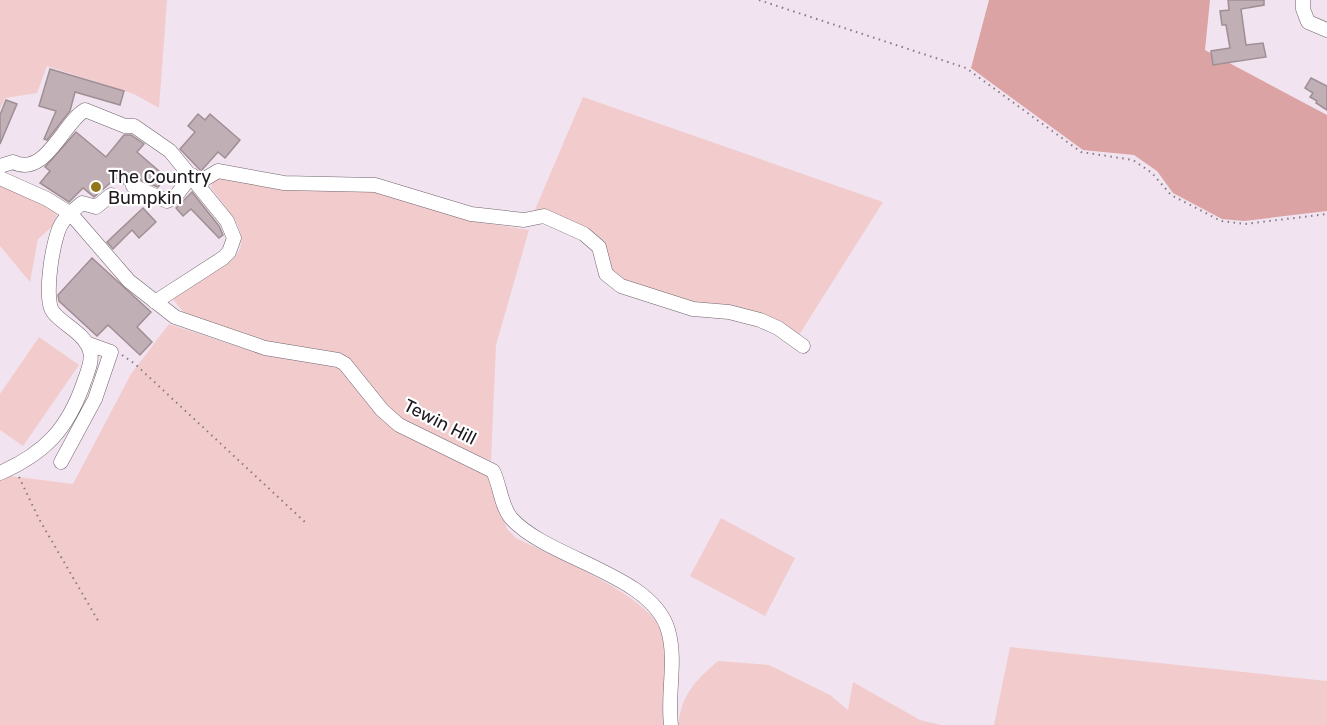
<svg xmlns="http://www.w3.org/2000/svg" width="1327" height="725" font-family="Rubik,sans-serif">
<rect width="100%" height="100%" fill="#f1e3ef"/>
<!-- green -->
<path fill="#f2cccc" d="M0,0H167L159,108L134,94L47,66L37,93L5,98L0,109Z
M583,97L883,202L799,335L644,291L611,274L603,246L534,212Z
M215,176L369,189L397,195L478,222L529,230L496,345L491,461L421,433L387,410L347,357L263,342L185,314L171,297L232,260C258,235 224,208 211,187Z
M0,183L58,210L54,225L38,239L30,282L0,246Z
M169,324L248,350L323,361L341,367L373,407L489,475L507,529L516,538C555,558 658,597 667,642C671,662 664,703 663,725H0V481L10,476L73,484L131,374Z
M39,337L79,365L23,446L0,430V394Z
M721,518L795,558L765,616L690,576Z
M1010,647L1327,681V725H994Z
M718,661L769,665L830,695L848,710L853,682L920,720L941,725H678C682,694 695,681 718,661Z"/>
<!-- forest -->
<path fill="#dca3a4" d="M989,0H1210L1205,50L1327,115V211L1244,221L1222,219L1173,193L1157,171L1134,155L1083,150L971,68Z"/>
<!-- building -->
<path fill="#c0afb5" stroke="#9f8e94" stroke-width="1.5" d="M1228,0H1264V5L1241,9L1246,45L1263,43L1266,57L1213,65L1211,51L1230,48L1226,25H1222L1220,11L1229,10Z
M50,69L124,91L120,105L75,92L70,111L47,140L44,139L56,111L39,106Z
M1311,78L1327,86V110L1316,103L1317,101L1310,97L1313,93L1305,88Z
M6,100L17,104L0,144V115Z
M198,114L205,120L210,114L240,140L225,158L218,152L201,171L180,149L195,132L188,126Z
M76,132L106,157L124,135H131L144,144L137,152L166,177L158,187L133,177L124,184L116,178L94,197L83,188L69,202L40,183L50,171L45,167Z
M192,192L219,226L223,235L219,238L191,209L183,216L176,208Z
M143,208L156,222L139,238L132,230L113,249L107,242Z
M92,258L151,312L137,327L152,342L140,355L108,325L97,336L59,301L58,295Z"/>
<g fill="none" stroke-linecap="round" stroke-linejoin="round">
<defs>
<path id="minor" d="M1303,0V9L1308,22L1327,30
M0,166L13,162C45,178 63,123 85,110L125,126H134L170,151L227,221L234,238L229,252L223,258L155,302
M0,178L47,199L71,214L129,281L175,317L265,348L338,360L345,364L382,410L399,425L493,471C500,485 501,506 511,518C547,559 652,574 668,630C677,661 667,693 671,725
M198,183L218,171L284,183L375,185L471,214L524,220L544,216L584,234L599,247L606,274L621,286L693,309L729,312L760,320L778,328L803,346
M133,186L167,201L175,197L192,175
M61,462L95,399L111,352L86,343
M0,473C45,453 68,429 84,382C87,373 93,361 90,351C85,333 63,325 53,312C43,299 53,236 62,223C67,215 75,209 82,203L96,207L111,195"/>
</defs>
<!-- minor casing -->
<use href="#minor" stroke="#70646f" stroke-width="15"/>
<!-- path -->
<path stroke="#847b83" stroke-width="2" stroke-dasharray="1.5 4.5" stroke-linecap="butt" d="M759,0L966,68L1081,152L1133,160L1152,173L1171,195L1221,221L1245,224L1327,214
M122,355L135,364L306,523
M19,477L39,519L100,624"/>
<!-- minor -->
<use href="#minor" stroke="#fff" stroke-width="14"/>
</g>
<!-- markers -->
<circle fill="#91761b" stroke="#fff" stroke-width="2" cx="96" cy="187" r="6"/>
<g text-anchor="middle" stroke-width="4.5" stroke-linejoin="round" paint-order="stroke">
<!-- poi labels -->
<g font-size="18" fill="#1f1a1f" stroke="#fff" text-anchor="start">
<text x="108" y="183">The Country<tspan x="108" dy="21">Bumpkin</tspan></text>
</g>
<!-- street labels -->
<g font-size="18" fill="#1f1a1f" stroke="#fff">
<text transform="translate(440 422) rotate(27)" y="6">Tewin Hill</text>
</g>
</g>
</svg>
